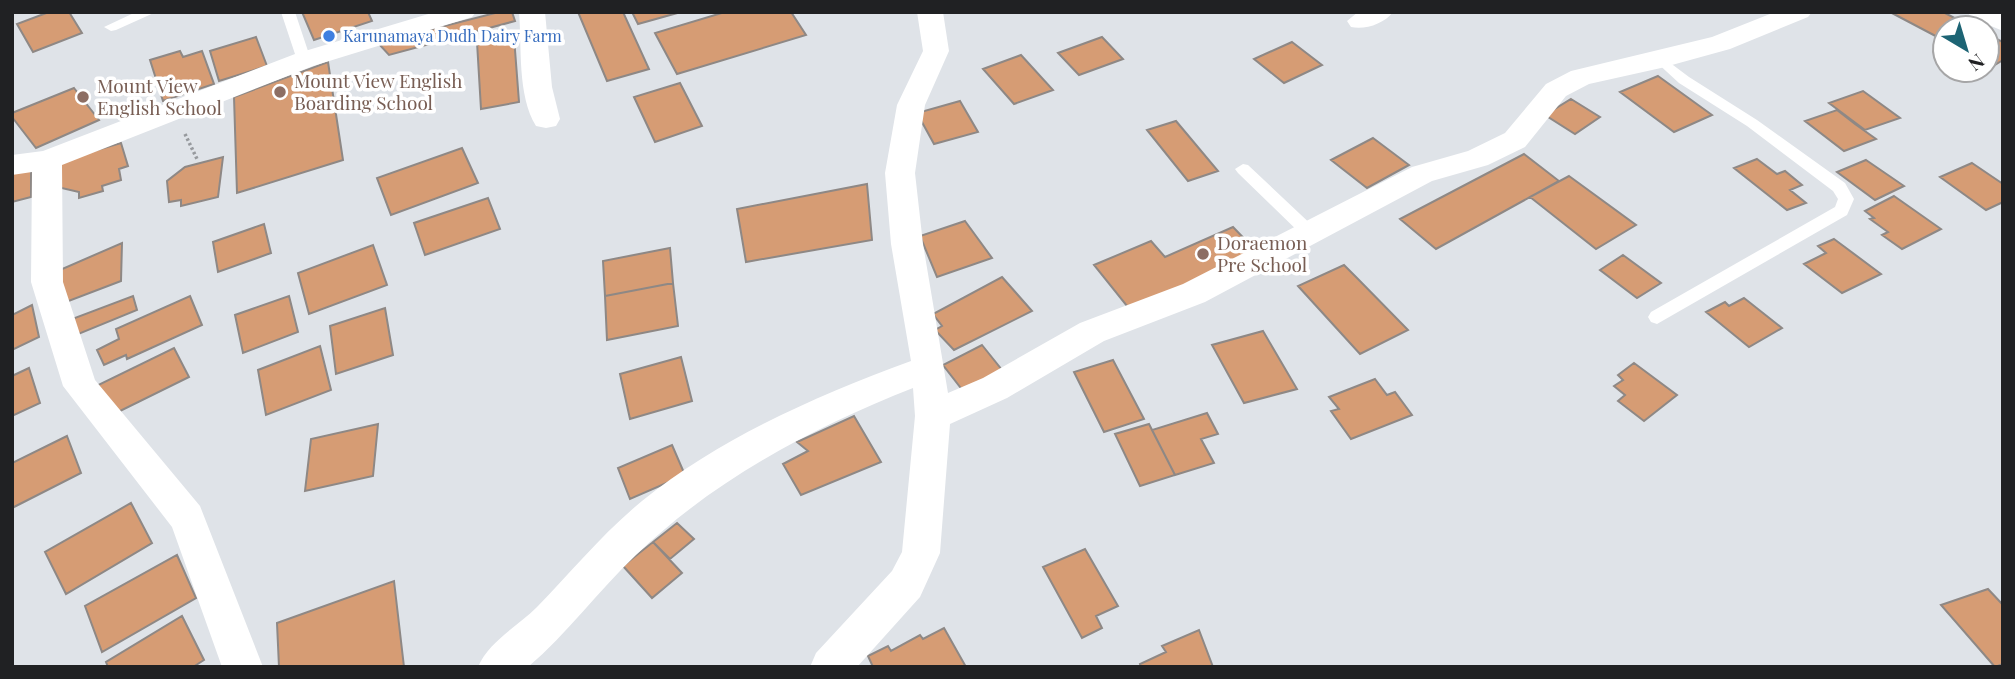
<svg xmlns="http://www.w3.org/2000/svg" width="2015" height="679" font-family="'Playfair Display',serif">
<rect width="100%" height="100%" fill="#dfe3e8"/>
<!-- building -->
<path fill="#d69c74" stroke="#8e8885" stroke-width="2" d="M49,12H69L82,33L33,52L17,24Z
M302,12H368L372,21L314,40Z
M499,12H512L515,21L389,55L378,43Z
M578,12H623L649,69L607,81Z
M632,12H681L638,24Z
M725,12H791L806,35L677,74L655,33Z
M1890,12H1943L1974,28H1945V41Z
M1987,35L2003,42V60L1993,66L1987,63Z
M256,37L267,66L219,81L210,51Z
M514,37L519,102L481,109L477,42Z
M1102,37L1123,59L1079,75L1058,53Z
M1292,42L1322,65L1284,83L1254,59Z
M180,51L183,57L202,51L214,84L163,101L150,60Z
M1021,55L1053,90L1014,104L983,69Z
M328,62L343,160L237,193L234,97Z
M1658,76L1712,115L1674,132L1620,92Z
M680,83L702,126L655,142L634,97Z
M74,88L99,120L36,148L12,117V113Z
M1863,91L1900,118L1865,130L1829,103Z
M1571,99L1600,117L1575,134L1545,115Z
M960,101L978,132L934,144L917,113Z
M1837,110L1855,124L1876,139L1844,151L1805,121Z
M1176,121L1218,171L1188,181L1147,130Z
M1373,138L1409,165L1367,188L1331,160Z
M121,143L128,166L119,169L121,180L102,186L103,191L79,198V192L53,186L55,162Z
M462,148L478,183L391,215L377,178Z
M1524,154L1559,181L1436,249L1400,219Z
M223,157L218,197L181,206V200L169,202L167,181L185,167Z
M1757,159L1777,174L1785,171L1802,185L1790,190L1806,203L1787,210L1734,168Z
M1866,160L1904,186L1875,200L1837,172Z
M1972,163L2003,184V202L1986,210L1940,177Z
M31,165V197L12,202V170Z
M1569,176L1636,225L1596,249L1530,197Z
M867,184L872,240L746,262L737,209Z
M1894,196L1941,229L1902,249L1882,235L1888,232L1870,219L1874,218L1865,211Z
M488,198L500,229L425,255L414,223Z
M965,221L992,258L937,277L920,236Z
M264,224L271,253L218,272L213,242Z
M1233,227L1258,253L1131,311L1094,265L1151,241L1165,257Z
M1834,239L1881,274L1842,293L1804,264L1826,253L1818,246Z
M122,243L121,281L66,302L53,273Z
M373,245L387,285L309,314L298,273Z
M670,248L673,283L605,296L603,261Z
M1623,255L1661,283L1637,298L1600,270Z
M1344,265L1357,278L1408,330L1360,354L1298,286Z
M1002,277L1032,311L954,350L935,330L942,326L933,314Z
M673,283L678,326L607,340L605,296Z
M133,296L137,310L76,335L72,319Z
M190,296L202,325L127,359L126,355L104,365L97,350L119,339L116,329Z
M289,296L298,332L243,353L235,315Z
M1744,298L1782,328L1749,347L1706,312L1725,302L1729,306Z
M32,305L39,337L12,350V315Z
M385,308L393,355L336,374L330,326Z
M1263,331L1297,389L1244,403L1212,345Z
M982,345L1006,375L967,396L943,365Z
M320,346L331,390L266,415L258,370Z
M174,348L189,377L112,415L90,389Z
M681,357L692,401L630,419L620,374Z
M1113,360L1144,419L1104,432L1074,372Z
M1634,363L1677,395L1644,421L1618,401L1625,395L1614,386L1623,380L1618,375Z
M29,368L40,403L12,416V376Z
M1375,379L1387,395L1395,392L1412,415L1351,439L1331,411L1339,409L1329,397Z
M1207,413L1218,434L1201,439L1214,463L1175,475L1152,430Z
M854,416L881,462L801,495L783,464L808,451L797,442Z
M378,424L373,476L305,491L311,439Z
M1149,424L1175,475L1140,486L1115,434Z
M67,436L81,473L12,508V463Z
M672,445L685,475L630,499L618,468Z
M131,503L152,543L66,594L45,552Z
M677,523L694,539L670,559L653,542Z
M653,542L682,573L652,598L623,566Z
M1085,549L1118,606L1096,616L1102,628L1082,638L1043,567Z
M177,555L196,598L102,652L85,606Z
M394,581L404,667H279L277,623Z
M1988,589L2003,605V664L1995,667L1941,605Z
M182,616L204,660L193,667H108L106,662Z
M944,628L966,667H873L868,656L888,646L891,651L920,635L923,639Z
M1199,630L1213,667H1141L1140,664L1166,652L1162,646Z"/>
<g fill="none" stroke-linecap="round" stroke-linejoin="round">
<!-- path -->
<path stroke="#979a9e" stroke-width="3.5" stroke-dasharray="2.5 2.5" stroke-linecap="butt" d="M185,134L197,159"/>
<!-- lane -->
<path fill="#fff" fill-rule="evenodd" d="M136,12H156L116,30L111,31L104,27Z
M281,12H295L311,60L309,63H299L297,60Z
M1661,56L1689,77L1757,120L1845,183L1854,199L1847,215L1657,324L1651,322L1648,317L1651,312L1835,207L1838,199L1833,191L1747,126L1679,83L1654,60Z
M1243,164L1248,165L1317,230L1319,234L1317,238H1305L1238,173L1235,169Z"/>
<!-- street -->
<path fill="#fff" fill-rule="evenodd" d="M435,12H476L472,17L313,66L62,165L63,282L95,380L200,506L263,667H222L172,527L63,386L31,282L32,172L12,175V155L43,151L295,54Z
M519,12H545L552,87L560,119L556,126L546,128L536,126C517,95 522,47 519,12Z
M917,12H943L949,51L925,105L915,173L923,244L948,393L983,378L1080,323L1183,284L1412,167L1468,151L1505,133L1546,84L1571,71L1712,37L1775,12H1812L1808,17L1730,49L1661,68L1589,84L1566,96L1525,147L1488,165L1432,181L1205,302L1104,341L1007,398L950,424L940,553L920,597L857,667H810L816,653L892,571L902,552L915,416L913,388C812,428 715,479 636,555C598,591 568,633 528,667H478C489,641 517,627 537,607C572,571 603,533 642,501C722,437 816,396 911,361L891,244L885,173L897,105L923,51Z
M1358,12H1393C1384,24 1365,30 1351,27L1347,21Z"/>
<!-- secondary -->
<path fill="#fff" fill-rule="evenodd" d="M1967,12H2003V31L1972,18Z"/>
</g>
<!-- markers -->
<circle fill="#3f7fe0" stroke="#fff" stroke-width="2.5" cx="329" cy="36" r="7"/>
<g fill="#8d6e63" stroke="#fff" stroke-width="2.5">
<circle cx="280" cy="92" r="7"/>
<circle cx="83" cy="97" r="7"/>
<circle cx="1203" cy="254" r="7"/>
</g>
<g text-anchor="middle" stroke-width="7" stroke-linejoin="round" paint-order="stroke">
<!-- far-shop labels -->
<g font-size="16" fill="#366cbe" stroke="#fff" text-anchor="start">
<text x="343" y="42">Karunamaya Dudh Dairy Farm</text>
</g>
<!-- education labels -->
<g font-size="19" fill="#785e54" stroke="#fff" text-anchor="start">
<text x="294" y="88">Mount View English<tspan x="294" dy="22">Boarding School</tspan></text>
<text x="97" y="93">Mount View<tspan x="97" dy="22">English School</tspan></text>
<text x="1217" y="250">Doraemon<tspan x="1217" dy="22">Pre School</tspan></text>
</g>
</g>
<!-- border -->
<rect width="2015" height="679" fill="none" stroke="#202123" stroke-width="28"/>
<!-- north arrow -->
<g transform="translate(1966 49) rotate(142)"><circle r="33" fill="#ffffff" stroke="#a6a6a7" stroke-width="2"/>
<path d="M0-5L12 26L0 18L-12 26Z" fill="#1d6474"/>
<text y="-10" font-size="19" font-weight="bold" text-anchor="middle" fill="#202123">N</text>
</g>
</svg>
